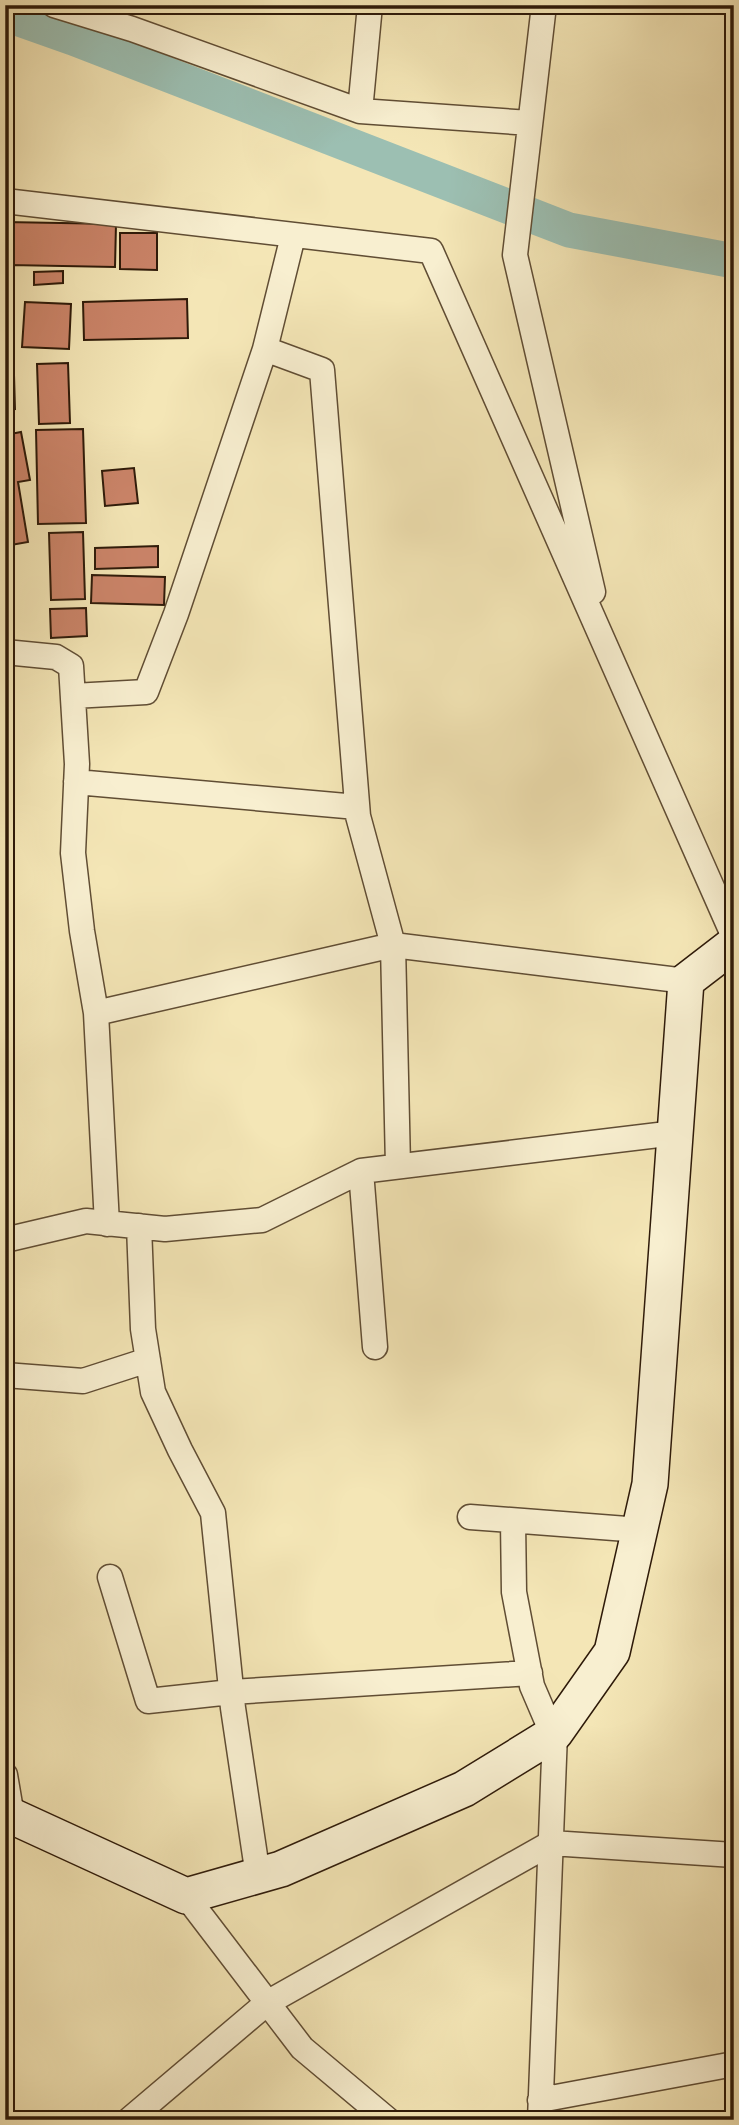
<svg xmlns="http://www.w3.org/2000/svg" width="739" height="2125" font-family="'IM FELL DW Pica',serif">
<rect width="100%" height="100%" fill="#f4e6b6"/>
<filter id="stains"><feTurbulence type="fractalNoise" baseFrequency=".00286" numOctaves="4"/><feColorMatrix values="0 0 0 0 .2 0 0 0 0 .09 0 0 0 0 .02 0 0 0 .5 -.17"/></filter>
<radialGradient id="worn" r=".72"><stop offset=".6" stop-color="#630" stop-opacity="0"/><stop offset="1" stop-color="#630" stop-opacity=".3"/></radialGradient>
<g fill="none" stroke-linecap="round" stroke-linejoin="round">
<!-- canal -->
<path stroke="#9cbfb2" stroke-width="35" d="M5,14L73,38L569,230L734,261"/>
</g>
<!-- building -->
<path fill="#cb8469" stroke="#2e1a09" stroke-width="2" d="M5,222L116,224L115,267L10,265L8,305H5Z
M120,233H157V270L120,269Z
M63,271V283L34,285V272Z
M187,299L188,338L84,340L83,302Z
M25,302L71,304L69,349L22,347Z
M68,363L70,423L39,424L37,364Z
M14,375L15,409L5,410V376Z
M83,429L86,523L38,524L36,430Z
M21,432L30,480L18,482L28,542L5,546V435Z
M134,468L138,503L105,506L102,471Z
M83,532L85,599L51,600L49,533Z
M158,546V567L95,569V548Z
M92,575L165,577L164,605L91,603Z
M86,608L87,636L51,638L50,609Z"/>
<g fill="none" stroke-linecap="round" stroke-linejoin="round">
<defs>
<path id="street" d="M54,5L132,29L360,111L530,123
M544,5L515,255L593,592
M360,111L370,5
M5,201L431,251L734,937
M293,236L265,349L322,370L358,816L393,945L398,1166
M5,652L56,657L71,666L77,764L73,853L82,931L96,1013L107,1224
M73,696L146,692L176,614L265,349
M76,782L357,807
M96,1013L393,945L686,981
M361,1171L375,1347
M139,1226L143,1329L153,1392L180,1450L213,1513L233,1708L258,1876
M5,1240L86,1221L165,1229L262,1220L361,1171L675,1133
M5,1375L83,1381L148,1360
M470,1517L640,1530
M513,1521L514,1592L532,1686L553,1735
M110,1577L148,1701L231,1692L530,1673
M5,1775L12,1816
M186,1896L302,2048L388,2120
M540,2100L734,2064
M129,2120L267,2003L551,1843L734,1855
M540,2120L555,1733"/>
<path id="secondary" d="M5,1813L186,1896L281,1869L464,1789L555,1733L612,1652L650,1484L686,981L734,944"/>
</defs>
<!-- street casing -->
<use href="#street" stroke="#604d34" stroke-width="27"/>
<!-- secondary casing -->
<use href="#secondary" stroke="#2e1a09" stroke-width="38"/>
<!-- street -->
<use href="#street" stroke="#f8efd0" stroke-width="24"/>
<!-- secondary -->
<use href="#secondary" stroke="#f8efd0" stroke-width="35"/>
</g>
<!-- margin -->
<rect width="739" height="2125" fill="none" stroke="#f4e6b6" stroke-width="28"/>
<rect x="7" y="7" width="725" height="2111" fill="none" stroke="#2e1a09" stroke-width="3.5"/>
<rect x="14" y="14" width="711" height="2097" fill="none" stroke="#2e1a09" stroke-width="2"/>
<rect width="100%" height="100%" filter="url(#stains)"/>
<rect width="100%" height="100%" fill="url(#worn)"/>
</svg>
